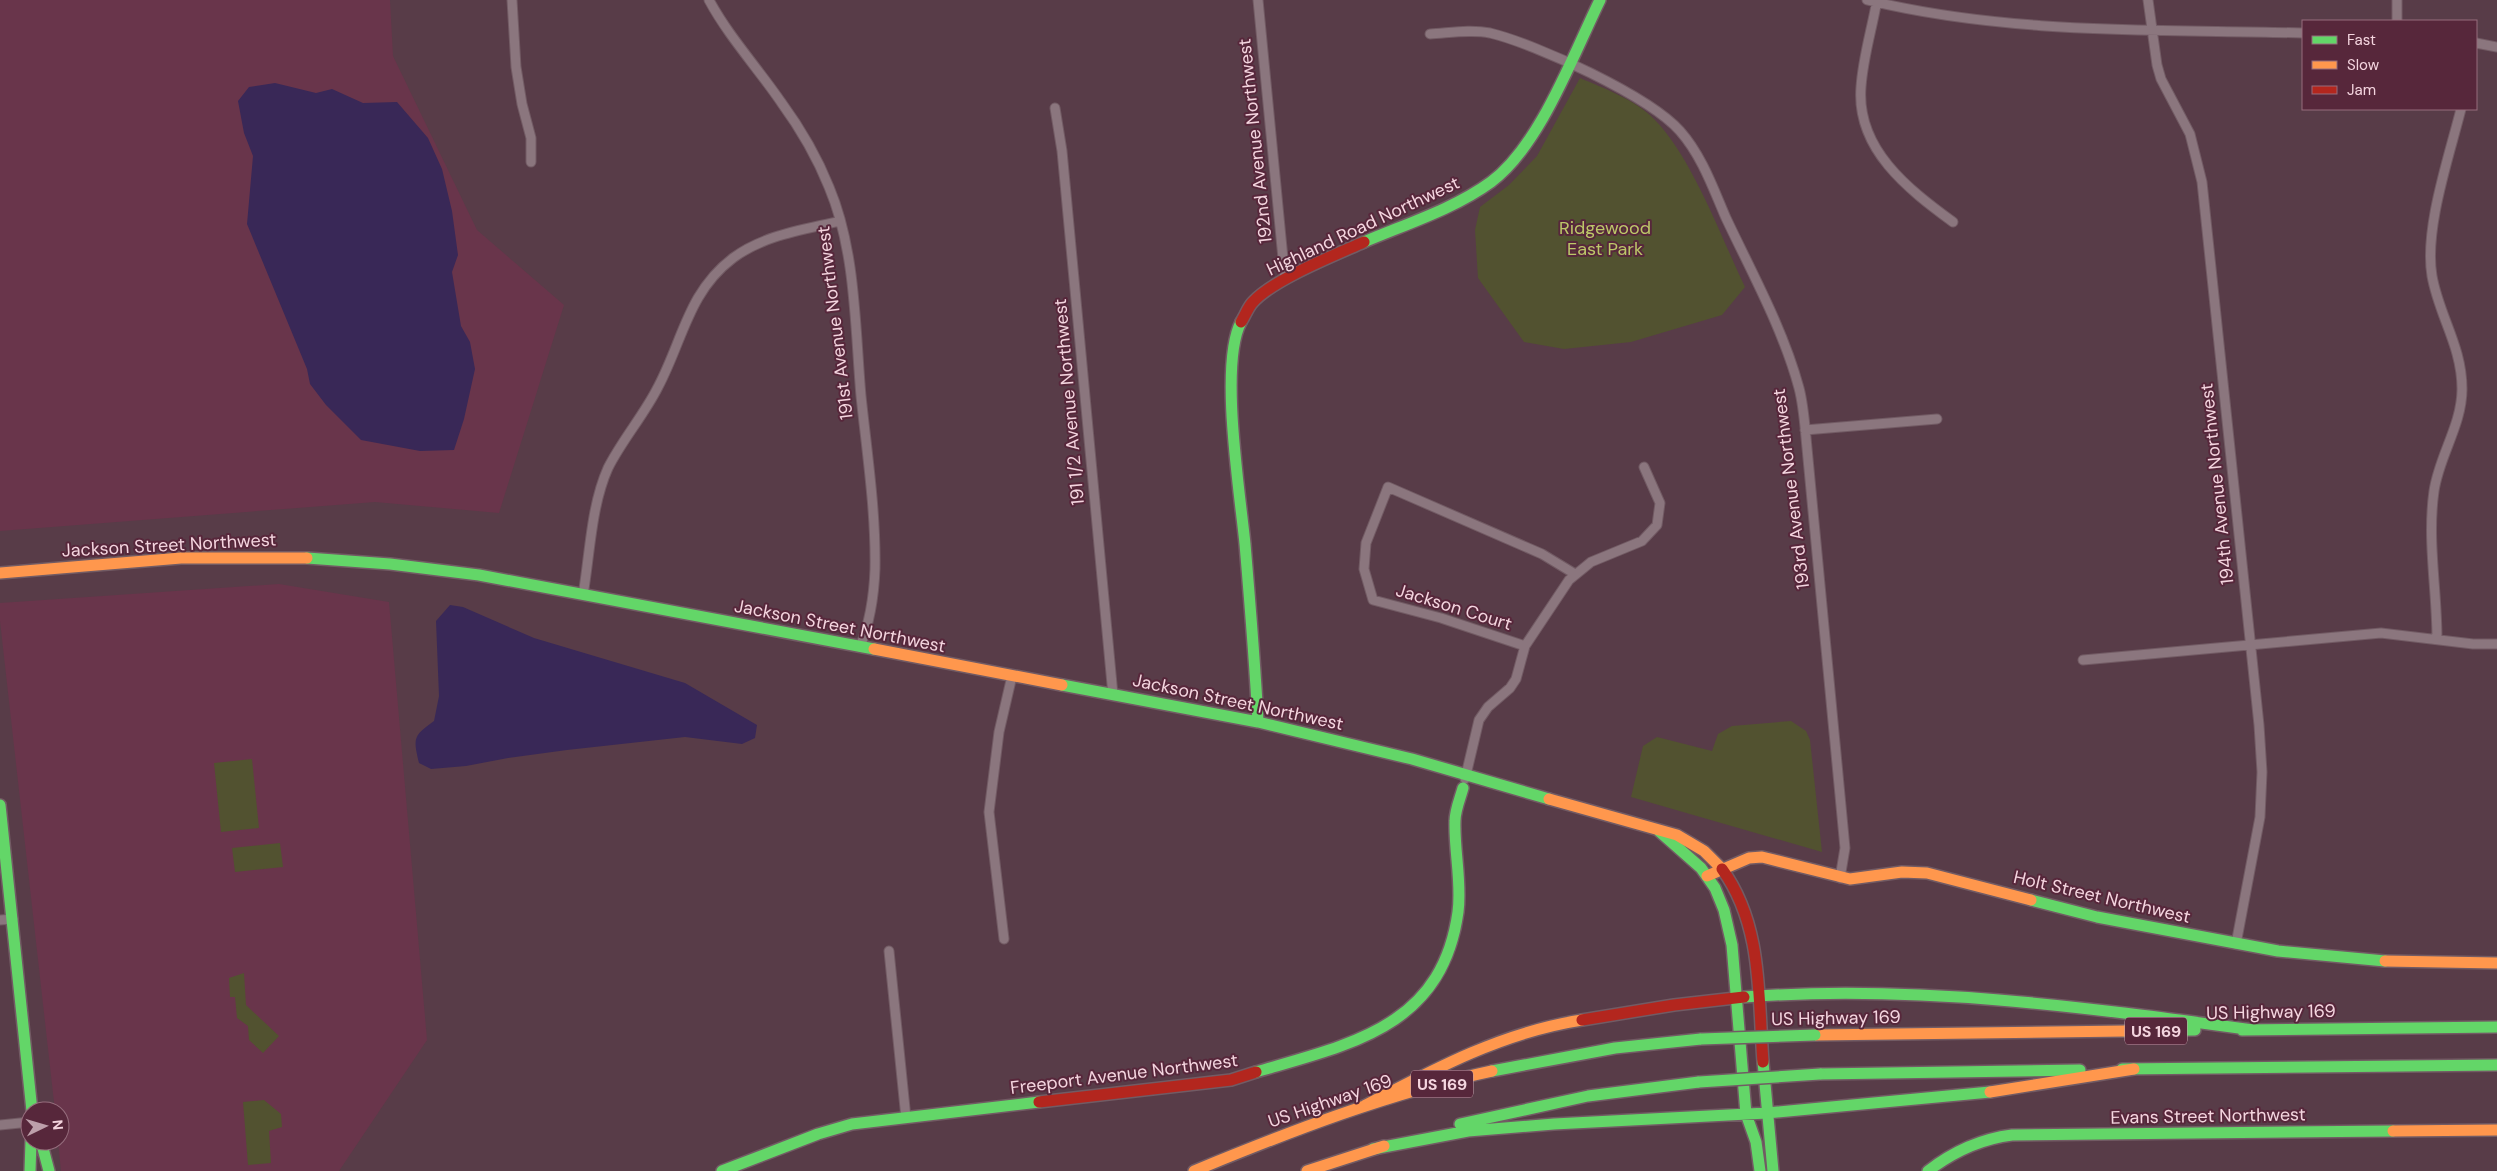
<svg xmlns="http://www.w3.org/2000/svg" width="2497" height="1171" font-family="'DM Sans',sans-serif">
<rect width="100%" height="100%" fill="#583c48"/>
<!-- built -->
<path fill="#69354b" d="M0,0H390L393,56L477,230L564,305L499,513L375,502L0,531Z
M279,584L389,602L427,1040L339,1171H61L58,1141H60V1111H55L0,621V603Z"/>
<!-- green -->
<path fill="#525230" d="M1580,78C1603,88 1636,100 1654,119C1692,157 1721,237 1745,287L1722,315L1631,342L1564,349L1524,342L1478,278L1475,230L1480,207L1509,185L1537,156Z
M1791,721L1806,731L1810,740L1822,852L1631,797L1643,746L1657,737L1712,751L1718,734L1732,726Z
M252,759L259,828L221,832L214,763Z
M280,843L283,867L235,872L232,848Z
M244,973L246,1005L279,1036L263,1053L249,1040L248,1026L237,1018L235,997H230L229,978Z
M264,1100L281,1114L282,1127L269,1131L271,1163L248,1165L243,1102Z"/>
<!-- water -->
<path fill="#392857" d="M275,83L316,93L332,89L363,103L397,102L428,138L442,169L452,211L458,255L452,272L461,326L470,342L475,369L464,419L454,450L420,451L361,440L326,405L310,384L307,369L247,224L253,156L244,133L238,101L249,87Z
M450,605L463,607L534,638L685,683L757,725L755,738L742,744L685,737L567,750L508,758L466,766L431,769L419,763C413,738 413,736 434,721L439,696L436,621Z"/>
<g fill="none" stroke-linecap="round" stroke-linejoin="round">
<defs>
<path id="street" d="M512,0L516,67L522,104L531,138V162
M709,0C729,37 757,67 781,102C800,128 817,157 829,187C856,251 855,328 861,396C867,453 876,512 875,569C874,596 870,622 860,647
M1258,0L1285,279
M1867,0C2010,35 2158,29 2303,33
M1877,0C1872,29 1863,57 1861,87C1856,149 1908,189 1953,222
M2148,0L2157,65L2161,79L2190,134L2202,182L2259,725L2262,772L2260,817L2236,944
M2397,0V21
M1430,34C1449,33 1470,29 1490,33C1536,44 1649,96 1680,131C1702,156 1713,188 1726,218C1752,273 1783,329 1799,388C1804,407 1805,428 1807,448L1845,848L1840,878
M2476,43L2497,47
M1055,108L1062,151L1113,695
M1805,430L1937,419
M583,595C590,554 591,506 608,468C622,440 644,415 658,387C683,340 688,292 733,258C764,235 803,230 840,221
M2437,639C2437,590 2427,540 2434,491C2439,456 2462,425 2462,389C2462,346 2439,316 2432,276C2424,229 2449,157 2461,109
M1525,646L1441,618L1373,600L1364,569L1366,543L1388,487L1542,554L1575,574
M2083,660L2381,633L2473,644H2497
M1465,779L1479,720L1488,707L1510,688L1516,679L1525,646L1569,580L1591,562L1642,541L1657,525L1660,503L1644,467
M0,920L13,919
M1004,939L989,812L999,732L1012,676
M889,951L906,1118
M0,1125L30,1122"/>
<path id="fast" d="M1364,242C1406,224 1454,209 1491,182C1540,146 1573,55 1600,0
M1241,322C1219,364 1240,493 1245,544C1250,603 1255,662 1258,722
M307,558L390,564L479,575L874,649
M1062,685L1258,722L1412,759L1549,799
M0,805L32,1111
M1659,831L1701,868L1715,888L1724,910L1732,945L1746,1114L1756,1142L1760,1171
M2031,900L2097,917L2278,951L2385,961
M1744,997C1914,984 2084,1007 2253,1030
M2242,1030L2497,1027
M2125,1031L2195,1030
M1763,1062L1773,1171
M2122,1069L2497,1065
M1492,1071L1615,1048L1701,1039
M1256,1072C1351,1044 1442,1027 1458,912C1462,883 1454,851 1455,821C1455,810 1460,799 1463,788
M1820,1074L2080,1070
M1460,1124L1588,1096L1699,1082
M41,1141L49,1171
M1373,1149L1468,1131L1554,1124L1767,1113L1990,1092
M30,1171L31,1141
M722,1171L818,1134L852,1124L1039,1102
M1928,1171C1954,1151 1980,1139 2012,1135L2393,1131"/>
<path id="slow" d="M0,573L181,558H307
M874,649L1062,685
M1549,799L1677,835L1704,851L1722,869
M1707,876L1749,858L1762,857L1850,879L1902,872L1927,873L2031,900
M2385,961L2497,963
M1815,1035L2125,1031
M1990,1092L2134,1069
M1364,1106C1434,1069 1503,1032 1582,1020
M2393,1131L2497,1130
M1194,1171C1291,1131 1389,1093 1492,1071
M1307,1171L1384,1146"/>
<path id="jam" d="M1241,322C1245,316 1248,307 1253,302C1274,279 1335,255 1364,242
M1722,869C1763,925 1758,997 1763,1062
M1582,1020L1674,1005L1744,997
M1039,1102L1231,1080L1256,1072"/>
</defs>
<!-- street casing -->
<use href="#street" stroke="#725b64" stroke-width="11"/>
<!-- fast casing -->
<use href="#fast" stroke="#725b64" stroke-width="14"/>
<!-- slow casing -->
<use href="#slow" stroke="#725b64" stroke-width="14"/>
<!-- jam casing -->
<use href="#jam" stroke="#725b64" stroke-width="14"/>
<!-- street -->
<use href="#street" stroke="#8b767e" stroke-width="9"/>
<!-- fast -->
<use href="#fast" stroke="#63d668" stroke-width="11"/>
<!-- slow -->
<use href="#slow" stroke="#ff974d" stroke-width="11"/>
<!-- jam -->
<use href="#jam" stroke="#b3261e" stroke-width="11"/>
<defs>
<path id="fast-bridge" d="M1701,1039L1815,1035
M1699,1082L1820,1074"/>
</defs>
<!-- fast-bridge casing -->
<use href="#fast-bridge" stroke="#725b64" stroke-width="14" stroke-linecap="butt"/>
<!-- fast-bridge -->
<use href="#fast-bridge" stroke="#63d668" stroke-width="11"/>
</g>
<g text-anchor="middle" stroke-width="4" stroke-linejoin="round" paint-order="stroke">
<!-- shield labels -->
<g fill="#57273b" stroke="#c5a1ae" stroke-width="1">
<rect x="2125" y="1017.5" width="62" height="27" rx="4"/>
<rect x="1411" y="1070.5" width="62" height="27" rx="4"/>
</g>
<g font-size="16" font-weight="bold" fill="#f4d5df">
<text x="2156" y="1037">US 169</text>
<text x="1442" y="1090">US 169</text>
</g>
<!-- street labels -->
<g font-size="18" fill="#f4d5df" stroke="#57273b">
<text transform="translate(1255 141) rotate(-96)" y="6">192nd Avenue Northwest</text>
<text transform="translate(1363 226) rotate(-25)" y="6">Highland Road Northwest</text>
<text transform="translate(835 323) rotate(-97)" y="6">191st Avenue Northwest</text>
<text transform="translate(1069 402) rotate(-95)" y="6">191 1/2 Avenue Northwest</text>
<text transform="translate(2217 484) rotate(-96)" y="6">194th Avenue Northwest</text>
<text transform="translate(1791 489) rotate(-97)" y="6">193rd Avenue Northwest</text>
<text transform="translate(169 545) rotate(-3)" y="6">Jackson Street Northwest</text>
<text transform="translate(1454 607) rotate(17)" y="6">Jackson Court</text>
<text transform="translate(840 626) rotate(11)" y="6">Jackson Street Northwest</text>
<text transform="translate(1238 702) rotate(12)" y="6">Jackson Street Northwest</text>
<text transform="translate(2102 897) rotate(13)" y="6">Holt Street Northwest</text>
<text transform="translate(2271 1012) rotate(-1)" y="6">US Highway 169</text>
<text transform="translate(1836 1018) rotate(-1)" y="6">US Highway 169</text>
<text transform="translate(1124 1074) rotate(-7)" y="6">Freeport Avenue Northwest</text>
<text transform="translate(1330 1101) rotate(-19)" y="6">US Highway 169</text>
<text transform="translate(2208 1116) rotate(-1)" y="6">Evans Street Northwest</text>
</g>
<!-- park labels -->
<g font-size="18" fill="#bcc769" stroke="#57273b">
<text x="1605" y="234">Ridgewood<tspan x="1605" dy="21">East Park</tspan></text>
</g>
</g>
<!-- legend -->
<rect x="2302" y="20" width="175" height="90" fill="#57273b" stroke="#966d7d"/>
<rect x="2312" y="36" width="25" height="8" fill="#63d668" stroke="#966d7d"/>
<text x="2347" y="45" font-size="15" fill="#f4d5df">Fast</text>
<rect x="2312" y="61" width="25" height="8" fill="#ff974d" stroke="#966d7d"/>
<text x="2347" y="70" font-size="15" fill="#f4d5df">Slow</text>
<rect x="2312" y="86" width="25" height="8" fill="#b3261e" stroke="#966d7d"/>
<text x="2347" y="95" font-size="15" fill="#f4d5df">Jam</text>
<!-- north arrow -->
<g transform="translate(45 1126) rotate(85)"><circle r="24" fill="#57273b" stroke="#966d7d"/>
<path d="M0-4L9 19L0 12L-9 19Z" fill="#bd9faa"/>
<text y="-8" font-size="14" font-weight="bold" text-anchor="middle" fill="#f4d5df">N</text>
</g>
</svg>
